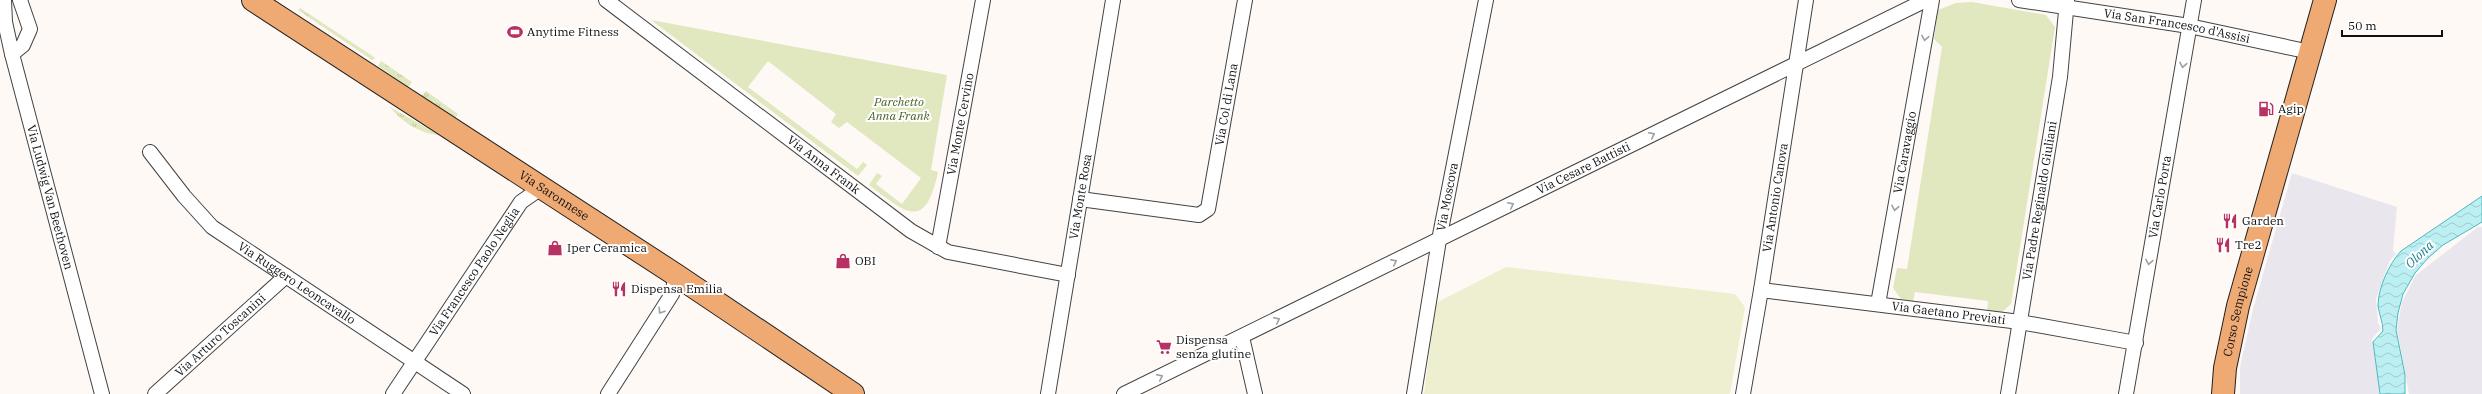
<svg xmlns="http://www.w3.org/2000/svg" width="2482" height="394" font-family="'IBM Plex Serif',serif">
<defs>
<pattern id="grass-tufts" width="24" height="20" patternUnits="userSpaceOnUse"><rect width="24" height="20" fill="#e1e7bf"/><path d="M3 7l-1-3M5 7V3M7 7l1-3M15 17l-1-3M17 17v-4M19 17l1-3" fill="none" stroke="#c0c5a3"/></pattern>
<pattern id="water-waves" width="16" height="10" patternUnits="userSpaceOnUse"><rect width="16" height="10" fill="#bceff2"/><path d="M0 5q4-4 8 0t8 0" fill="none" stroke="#a1ccce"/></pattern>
</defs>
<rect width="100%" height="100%" fill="#fef9f5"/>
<!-- industrial -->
<path fill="#eae6ee" d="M2292,173L2397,207L2393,250L2396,254L2390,260L2376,299L2378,323L2381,328L2372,339L2380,394H2240V367L2253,309Z
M2478,227H2482V394H2409L2397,330L2402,302L2416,275Z"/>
<!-- grass -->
<path fill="url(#grass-tufts)" d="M300,8L374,57V59L372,60L298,10Z
M381,61L412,82L408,87L378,66Z
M426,91L458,114L454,120L421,97Z
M390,107L439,135C423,135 400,121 390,107Z"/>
<!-- park -->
<path fill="#e1e7bf" d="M1972,2L2046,15L2055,27L2011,304L2001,313L1987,312L1988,301L1915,292L1913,301L1901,299L1893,288L1897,268L1907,269L1942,47L1934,39L1938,10L1956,3Z
M651,20L947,75L931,170L938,172C925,233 905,212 869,185L877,173L882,176L876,184L902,204L921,178L847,122L839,128L831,122L836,114L768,61L748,87L857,169L863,162L867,165L858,176Z"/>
<!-- pitch -->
<path fill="#eeefd1" d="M1506,267L1735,294L1745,307L1730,394H1424L1436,303Z"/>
<!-- water -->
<path fill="url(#water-waves)" stroke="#49bac4" d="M2482,196V222L2443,245L2428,258L2415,273L2403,294L2398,313L2396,330L2405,375V394H2380L2373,342L2383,331C2383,322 2379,314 2378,306C2378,288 2389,264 2401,251Z"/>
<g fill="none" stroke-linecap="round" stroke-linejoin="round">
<defs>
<g id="street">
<path id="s1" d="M4,0L5,22L12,54L102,394"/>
<path id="s2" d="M606,0L911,231L948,252L1068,275"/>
<path id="s3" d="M2019,0L2189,26L2310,52"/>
<path d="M12,54L23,45L30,29L20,0"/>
<path id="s4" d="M150,152L184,196L212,227L463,394"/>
<path id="s5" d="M1080,199L1199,215L1208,209L1245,0"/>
<path id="s6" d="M938,247L983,0"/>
<path id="s7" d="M1761,290L2020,322L2136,343"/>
<path id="s8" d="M1878,304L1932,0"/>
<path d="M1242,337L1255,394"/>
<path id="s9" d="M155,394L286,276"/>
<path id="s10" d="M393,394L521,202L541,188"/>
<path d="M608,394L672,294L676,275"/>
<path id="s11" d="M1048,394L1113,0"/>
<path id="s12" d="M1124,394L1926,0"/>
<path id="s13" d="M1414,394L1439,240L1486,0"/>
<path id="s14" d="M1743,394L1761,290L1806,0"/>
<path id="s15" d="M2008,394L2060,77L2067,0"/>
<path id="s16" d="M2126,394L2194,0"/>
</g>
<g id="primary">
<path id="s17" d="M253,0L676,275L853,394"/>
<path id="s18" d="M2223,394L2225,368L2238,306L2325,0"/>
</g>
</defs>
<!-- street casing -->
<use href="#street" stroke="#434343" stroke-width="16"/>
<!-- primary casing -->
<use href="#primary" stroke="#212121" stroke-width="24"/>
<!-- street -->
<use href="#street" stroke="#fff" stroke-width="14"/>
<!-- primary -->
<use href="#primary" stroke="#efaa74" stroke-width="22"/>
</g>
<!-- one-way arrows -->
<defs><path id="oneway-chevron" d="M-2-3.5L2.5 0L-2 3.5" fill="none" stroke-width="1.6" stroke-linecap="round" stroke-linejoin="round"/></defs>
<g stroke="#9f9f9f">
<use href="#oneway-chevron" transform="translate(1925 38) rotate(100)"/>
<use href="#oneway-chevron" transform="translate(2183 65) rotate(100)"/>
<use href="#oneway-chevron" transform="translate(1652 135) rotate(-26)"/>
<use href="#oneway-chevron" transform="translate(1511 205) rotate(-26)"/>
<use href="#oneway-chevron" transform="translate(1895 208) rotate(100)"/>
<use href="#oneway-chevron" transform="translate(1394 262) rotate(-26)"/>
<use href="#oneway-chevron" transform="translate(2149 262) rotate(100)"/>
<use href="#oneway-chevron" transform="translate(661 311) rotate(123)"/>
<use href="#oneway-chevron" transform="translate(1277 320) rotate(-26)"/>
<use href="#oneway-chevron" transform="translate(1160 377) rotate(-26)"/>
</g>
<!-- icons -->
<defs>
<symbol id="stadium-bare" viewBox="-9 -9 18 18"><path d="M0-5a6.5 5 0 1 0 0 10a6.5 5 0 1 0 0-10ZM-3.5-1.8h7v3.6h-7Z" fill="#b73162" stroke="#fff" stroke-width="2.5" paint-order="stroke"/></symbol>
<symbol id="fuel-bare" viewBox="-9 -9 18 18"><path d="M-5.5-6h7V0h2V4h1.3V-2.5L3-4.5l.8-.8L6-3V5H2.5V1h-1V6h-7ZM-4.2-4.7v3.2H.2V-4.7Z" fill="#b73162" stroke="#fff" stroke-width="2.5" paint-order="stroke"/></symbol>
<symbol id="restaurant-bare" viewBox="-9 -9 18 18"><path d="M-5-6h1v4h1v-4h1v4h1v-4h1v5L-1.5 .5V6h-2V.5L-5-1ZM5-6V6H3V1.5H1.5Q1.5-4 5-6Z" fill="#b73162" stroke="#fff" stroke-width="2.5" paint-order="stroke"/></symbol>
<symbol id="shop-bare" viewBox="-9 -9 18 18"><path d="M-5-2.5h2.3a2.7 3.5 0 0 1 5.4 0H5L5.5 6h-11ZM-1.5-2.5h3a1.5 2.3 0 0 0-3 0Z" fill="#b73162" stroke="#fff" stroke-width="2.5" paint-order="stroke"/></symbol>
<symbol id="supermarket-bare" viewBox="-9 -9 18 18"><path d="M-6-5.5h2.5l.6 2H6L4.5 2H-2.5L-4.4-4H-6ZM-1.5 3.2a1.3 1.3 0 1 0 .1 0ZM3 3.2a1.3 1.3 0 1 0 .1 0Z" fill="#b73162" stroke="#fff" stroke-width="2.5" paint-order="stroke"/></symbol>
</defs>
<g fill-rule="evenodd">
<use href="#stadium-bare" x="504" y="21" width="22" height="22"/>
<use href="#fuel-bare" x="2255" y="98" width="22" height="22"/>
<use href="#restaurant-bare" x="2219" y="210" width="22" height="22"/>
<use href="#restaurant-bare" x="2212" y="234" width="22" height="22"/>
<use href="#shop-bare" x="544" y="237" width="22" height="22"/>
<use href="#shop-bare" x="832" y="250" width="22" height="22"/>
<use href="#restaurant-bare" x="608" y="278" width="22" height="22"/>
<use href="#supermarket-bare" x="1153" y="336" width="22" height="22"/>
</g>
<g text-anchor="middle" stroke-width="4" stroke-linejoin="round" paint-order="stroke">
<!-- street labels -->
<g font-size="12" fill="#101010" stroke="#fff">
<text dy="4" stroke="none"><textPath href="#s3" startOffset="160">Via San Francesco d'Assisi</textPath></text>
<text dy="4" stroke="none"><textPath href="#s5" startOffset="237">Via Col di Lana</textPath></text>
<text dy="4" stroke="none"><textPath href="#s6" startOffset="125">Via Monte Cervino</textPath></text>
<text dy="4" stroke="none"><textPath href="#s8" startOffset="154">Via Caravaggio</textPath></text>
<text dy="4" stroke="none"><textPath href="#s2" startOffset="273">Via Anna Frank</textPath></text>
<text dy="4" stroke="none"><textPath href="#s12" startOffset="512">Via Cesare Battisti</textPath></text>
<text dy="4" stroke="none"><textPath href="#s17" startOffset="359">Via Saronnese</textPath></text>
<text dy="4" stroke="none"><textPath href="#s13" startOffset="200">Via Moscova</textPath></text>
<text dy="4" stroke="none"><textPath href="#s11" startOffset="200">Via Monte Rosa</textPath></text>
<text dy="4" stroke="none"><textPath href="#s14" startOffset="199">Via Antonio Canova</textPath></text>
<text dy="4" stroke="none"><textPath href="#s16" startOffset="200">Via Carlo Porta</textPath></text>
<text dy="4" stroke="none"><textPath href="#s1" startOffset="203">Via Ludwig Van Beethoven</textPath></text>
<text dy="4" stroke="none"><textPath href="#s15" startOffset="196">Via Padre Reginaldo Giuliani</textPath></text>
<text dy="4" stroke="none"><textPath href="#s10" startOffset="147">Via Francesco Paolo Neglia</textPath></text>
<text dy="4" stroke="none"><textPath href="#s4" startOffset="199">Via Ruggero Leoncavallo</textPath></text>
<text dy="4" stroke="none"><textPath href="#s18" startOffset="84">Corso Sempione</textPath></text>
<text dy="4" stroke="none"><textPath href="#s7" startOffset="189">Via Gaetano Previati</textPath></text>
<text dy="4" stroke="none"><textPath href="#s9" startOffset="88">Via Arturo Toscanini</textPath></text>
</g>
<!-- poi labels -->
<g font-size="12" fill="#101010" stroke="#fff" text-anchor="start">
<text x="527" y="36">Anytime Fitness</text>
<text x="2278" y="113">Agip</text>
<text x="2242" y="225">Garden</text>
<text x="2235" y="249">Tre2</text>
<text x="567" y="252">Iper Ceramica</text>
<text x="855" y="265">OBI</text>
<text x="631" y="293">Dispensa Emilia</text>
<text x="1176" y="344">Dispensa<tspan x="1176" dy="14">senza glutine</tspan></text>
</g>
<!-- park labels -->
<g font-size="12" font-style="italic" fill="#466524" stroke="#fff">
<text x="899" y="106">Parchetto<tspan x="899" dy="14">Anna Frank</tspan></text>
</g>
<!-- water labels -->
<g font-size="13" font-style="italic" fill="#1f808d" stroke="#fff">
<text transform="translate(2419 254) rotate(-43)" y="5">Olona</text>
</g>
</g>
<!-- scale -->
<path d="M2342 30v6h100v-6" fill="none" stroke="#101010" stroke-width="2"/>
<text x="2348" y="30" font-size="12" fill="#101010" stroke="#ffffff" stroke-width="3" paint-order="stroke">50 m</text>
</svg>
